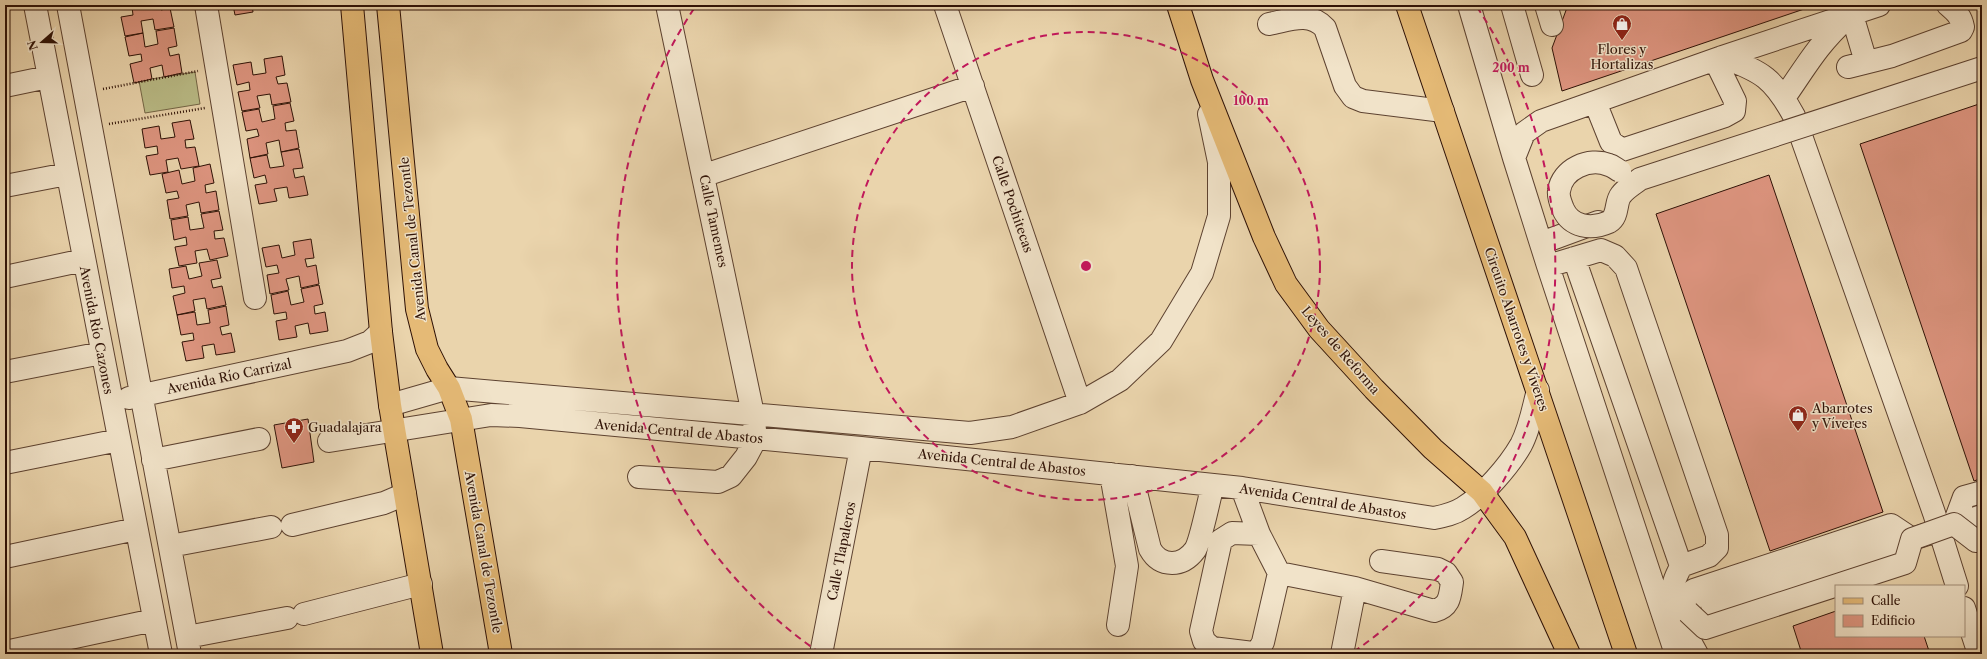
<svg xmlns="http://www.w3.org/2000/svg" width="1987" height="659" font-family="'Libre Caslon Text',serif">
<rect width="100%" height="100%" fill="#ead4ac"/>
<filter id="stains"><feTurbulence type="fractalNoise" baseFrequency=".005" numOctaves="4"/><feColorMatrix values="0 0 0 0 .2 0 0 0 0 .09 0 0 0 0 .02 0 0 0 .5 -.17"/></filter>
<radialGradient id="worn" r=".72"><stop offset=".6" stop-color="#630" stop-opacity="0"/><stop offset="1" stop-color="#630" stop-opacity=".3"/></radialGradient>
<!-- green -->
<path fill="#babc87" stroke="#746646" d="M195,72L200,104L145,113L139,81Z"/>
<!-- building -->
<path fill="#de9580" stroke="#2e1106" d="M119,5H160L161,10L170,8L174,27L155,30L153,19L141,21L143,33L125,36L121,17L133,15L132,7L120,9Z
M233,5H252L253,12L235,15Z
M265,5H284V6L266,9Z
M1568,5H1816L1562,91L1552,48Z
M174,28L177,46L168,48L170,56L179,54L182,73L164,77L162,65L150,68L152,79L134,83L130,64L142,61L141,54L129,56L125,37L143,33L145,47L158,44L156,31Z
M282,56L285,75L276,77L278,84L287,83L291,102L272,105L270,94L257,96L260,108L242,111L238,92L250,90L249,82L237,85L233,65L251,62L253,75L266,73L264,59Z
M290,103L294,121L285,123L286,131L296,130L299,148L281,152L279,140L266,143L268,154L250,158L247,139L259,136L257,129L246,131L242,112L259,109L262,122L275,119L273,106Z
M1982,103V478L1974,481L1860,144Z
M190,120L194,139L185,140L186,148L195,147L199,166L181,169L178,158L166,160L168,172L150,175L146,156L158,154L157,146L145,148L142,129L159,126L161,139L175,137L172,123Z
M299,149L303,168L293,169L295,178L304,176L308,195L289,198L287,187L274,189L277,201L259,204L255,185L267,183L265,175L254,178L250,158L267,155L270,168L284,166L281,152Z
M210,164L214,183L205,185L206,193L216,191L219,210L201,213L199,202L186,205L188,216L170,219L167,200L179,198L177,191L166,193L162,174L179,170L182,184L195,181L193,168Z
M1769,175L1883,512L1770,551L1656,214Z
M219,211L223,230L214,231L215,239L224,238L228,256L210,260L207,249L195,251L197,263L179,266L175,247L187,245L186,237L174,240L171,220L188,217L190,230L204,228L201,214Z
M311,239L314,258L305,259L307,267L316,265L319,284L301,288L299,276L286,279L289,290L270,294L267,275L279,273L277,265L266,267L262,248L279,245L282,258L295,255L293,242Z
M217,260L221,278L211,280L213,288L222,286L226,305L207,309L205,298L193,300L195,311L177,315L173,296L185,293L184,286L172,288L169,269L186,266L189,279L202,276L199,263Z
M319,285L323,304L314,306L315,314L325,312L328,331L310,334L308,323L295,326L297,337L279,340L276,321L287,319L286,312L274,314L271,295L288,291L291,305L304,302L301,289Z
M226,306L229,325L220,327L222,335L231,333L235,352L216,355L214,344L202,346L204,358L186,361L182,342L194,340L193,333L181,335L177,315L195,312L197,325L210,323L208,310Z
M308,419L314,462L282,468L274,425Z
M1836,611V636H1924L1930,654H1802L1793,626Z"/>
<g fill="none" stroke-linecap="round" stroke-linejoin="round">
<defs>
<path id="minor" d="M35,5L161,654
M68,5L190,654
M206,5L255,298
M945,5L1080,403
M1469,5L1514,158L1548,266L1676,654
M1512,5L1532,75
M1546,5L1552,25
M1849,5L1866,62
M1269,24C1290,20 1309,11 1325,28L1345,86L1353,97L1363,101L1443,111
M1722,57C1762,71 1774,79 1794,116L1934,513L1957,586
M1848,67L1892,56L1961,31L1963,27C1961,16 1956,12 1948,5
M5,86L48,77
M1784,98C1805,68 1818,44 1846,19
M1595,102L1611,142L1622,150L1725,116L1734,111L1735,101L1715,60
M1514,158L1524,133L1541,121L1722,57L1879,5
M705,175L973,86
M5,186L67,174
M1541,243L1598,222
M1574,258L1681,566
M1548,266L1601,250L1615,256L1626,268L1717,535V548L1709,556L1681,566C1679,571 1675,577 1674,583C1672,603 1687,637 1697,654
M5,277L84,260
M5,372L102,353
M129,398L347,351L370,342L381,332
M390,405L449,388L970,433L1012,427L1080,403L1120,380L1161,341L1202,273L1219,216V162L1209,114
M329,441L491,415L520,416L861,448L1242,488L1434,518C1444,516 1454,514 1463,508C1483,496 1509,466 1521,445C1530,428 1533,409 1538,390
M153,460L259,439
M5,463L119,440
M1111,474L1127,566L1118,625
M1132,476L1150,549C1155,558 1162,563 1172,563C1182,563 1189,558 1195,550C1201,541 1209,498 1213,485
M639,477L718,482L731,476L746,457L756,438L753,414L667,5
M1242,488L1259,534L1279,573L1355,588L1434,611C1450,607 1450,596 1452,582L1446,573L1438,569L1381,561
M1954,524L1964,497L1982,492
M292,525L384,503L405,494
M1259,534L1232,533L1221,540L1201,631L1204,641L1212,648L1253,653L1259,650L1263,642L1279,573
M170,546L271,527
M5,557L136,529
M1712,605L1982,516
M1964,608L1979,654
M1688,612L1694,590L1891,525L1912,539
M304,614L421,584
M187,637L287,618
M5,652L154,620
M821,654L861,448
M1342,654L1355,588"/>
<path id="major" d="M352,5L381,332L390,405L432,654
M388,5L417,309L427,349L437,369L449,388L461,419L501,654
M1178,5L1202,80L1264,237L1286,284L1319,329L1374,389L1433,449L1482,492L1515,537L1569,654
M1407,5L1626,654"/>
</defs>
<!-- minor casing -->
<use href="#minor" stroke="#5d4230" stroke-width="24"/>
<!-- major casing -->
<use href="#major" stroke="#2e1106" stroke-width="24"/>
<!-- path -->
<path stroke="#2e1106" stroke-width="2.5" stroke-dasharray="1 2" stroke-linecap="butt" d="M103,89L198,71
M109,124L205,108"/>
<!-- minor -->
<use href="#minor" stroke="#f1e3c9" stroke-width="22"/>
<!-- major -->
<use href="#major" stroke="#e5ba76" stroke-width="22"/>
<defs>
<path id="minor-bridge" d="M1620,171C1616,169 1613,166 1609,165C1589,157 1562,169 1559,191C1558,196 1561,204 1563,209C1571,227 1591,230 1609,222C1619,216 1615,202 1621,195C1625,189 1634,184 1640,179L1982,68
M1688,612L1705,628L1905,563L1912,539L1954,524L1976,541L1982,539"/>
</defs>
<!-- minor-bridge casing -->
<use href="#minor-bridge" stroke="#5d4230" stroke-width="24" stroke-linecap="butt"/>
<!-- minor-bridge -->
<use href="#minor-bridge" stroke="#f1e3c9" stroke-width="22"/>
</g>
<!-- distance rings -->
<g fill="none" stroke="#c2185b" stroke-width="2" stroke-dasharray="7 5">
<circle cx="1086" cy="266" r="234"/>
<path d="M820 653A469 469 0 0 1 695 7M1477 7A469 469 0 0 1 1352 653"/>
</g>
<!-- icons -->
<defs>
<symbol id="shop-pin" viewBox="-11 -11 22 30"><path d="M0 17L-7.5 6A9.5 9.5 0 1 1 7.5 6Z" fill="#8f2418" stroke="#f1e3c9"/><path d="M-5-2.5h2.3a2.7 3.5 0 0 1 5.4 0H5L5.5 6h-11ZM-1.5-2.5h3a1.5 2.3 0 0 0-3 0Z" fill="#fff"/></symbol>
<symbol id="pharmacy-pin" viewBox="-11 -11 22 30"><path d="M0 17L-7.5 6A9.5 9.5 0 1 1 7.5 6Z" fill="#8f2418" stroke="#f1e3c9"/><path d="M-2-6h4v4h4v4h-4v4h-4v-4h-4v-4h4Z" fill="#fff"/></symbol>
</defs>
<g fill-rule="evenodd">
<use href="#shop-pin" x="1611" y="13" width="22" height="30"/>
<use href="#shop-pin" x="1787" y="404" width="22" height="30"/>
<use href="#pharmacy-pin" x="283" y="416" width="22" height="30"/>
</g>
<g text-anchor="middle" stroke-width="3" stroke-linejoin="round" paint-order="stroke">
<!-- poi labels -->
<g font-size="13" fill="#2e1106" stroke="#f1e3c9" text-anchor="start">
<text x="1622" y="54" text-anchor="middle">Flores y<tspan x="1622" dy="15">Hortalizas</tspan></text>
<text x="1812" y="413">Abarrotes<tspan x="1812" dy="15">y Víveres</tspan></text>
<text x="308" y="432">Guadalajara</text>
</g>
<!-- street labels -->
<g font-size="13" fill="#2e1106" stroke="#f1e3c9">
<text transform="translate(1013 204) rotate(71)" y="5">Calle Pochitecas</text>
<text transform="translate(714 221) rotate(78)" y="5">Calle Tamemes</text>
<text transform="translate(412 239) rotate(-96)" y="5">Avenida Canal de Tezontle</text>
<text transform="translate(1517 329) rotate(71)" y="5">Circuito Abarrotes y Víveres</text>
<text transform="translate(97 330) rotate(79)" y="5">Avenida Río Cazones</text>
<text transform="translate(1341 350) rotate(49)" y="5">Leyes de Reforma</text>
<text transform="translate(229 376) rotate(-12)" y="5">Avenida Río Carrizal</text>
<text transform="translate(679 431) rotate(5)" y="5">Avenida Central de Abastos</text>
<text transform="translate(1002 462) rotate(6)" y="5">Avenida Central de Abastos</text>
<text transform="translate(1323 501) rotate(9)" y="5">Avenida Central de Abastos</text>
<text transform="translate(841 551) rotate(-79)" y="5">Calle Tlapaleros</text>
<text transform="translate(484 552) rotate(80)" y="5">Avenida Canal de Tezontle</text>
</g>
</g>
<circle cx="1086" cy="266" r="6" fill="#c2185b" stroke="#f1e3c9" stroke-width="2"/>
<g font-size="12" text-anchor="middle" font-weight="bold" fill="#c2185b" stroke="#f1e3c9" stroke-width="3" stroke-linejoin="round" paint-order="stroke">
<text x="1511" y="72">200 m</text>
<text x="1251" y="105">100 m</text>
</g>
<!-- margin -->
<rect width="1987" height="659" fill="none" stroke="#ead4ac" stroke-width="20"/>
<rect x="6" y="6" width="1975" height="647" fill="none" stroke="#2e1106" stroke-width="2"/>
<rect x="10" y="10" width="1967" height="639" fill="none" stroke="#2e1106"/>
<!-- legend -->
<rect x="1835" y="585" width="130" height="52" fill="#f1e3c9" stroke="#a38f7b"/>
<rect x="1843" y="598" width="20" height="6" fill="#e5ba76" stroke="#a38f7b"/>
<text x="1871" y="605" font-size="12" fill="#2e1106">Calle</text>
<rect x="1843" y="615" width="20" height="12" fill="#de9580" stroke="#a38f7b"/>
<text x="1871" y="625" font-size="12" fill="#2e1106">Edificio</text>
<!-- north arrow -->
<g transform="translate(42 42) rotate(250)" stroke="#f1e3c9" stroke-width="3" paint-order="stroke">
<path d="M0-3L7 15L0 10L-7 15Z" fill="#2e1106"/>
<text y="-6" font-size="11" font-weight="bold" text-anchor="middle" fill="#2e1106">N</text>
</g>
<rect width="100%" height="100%" filter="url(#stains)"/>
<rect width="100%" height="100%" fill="url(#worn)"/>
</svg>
